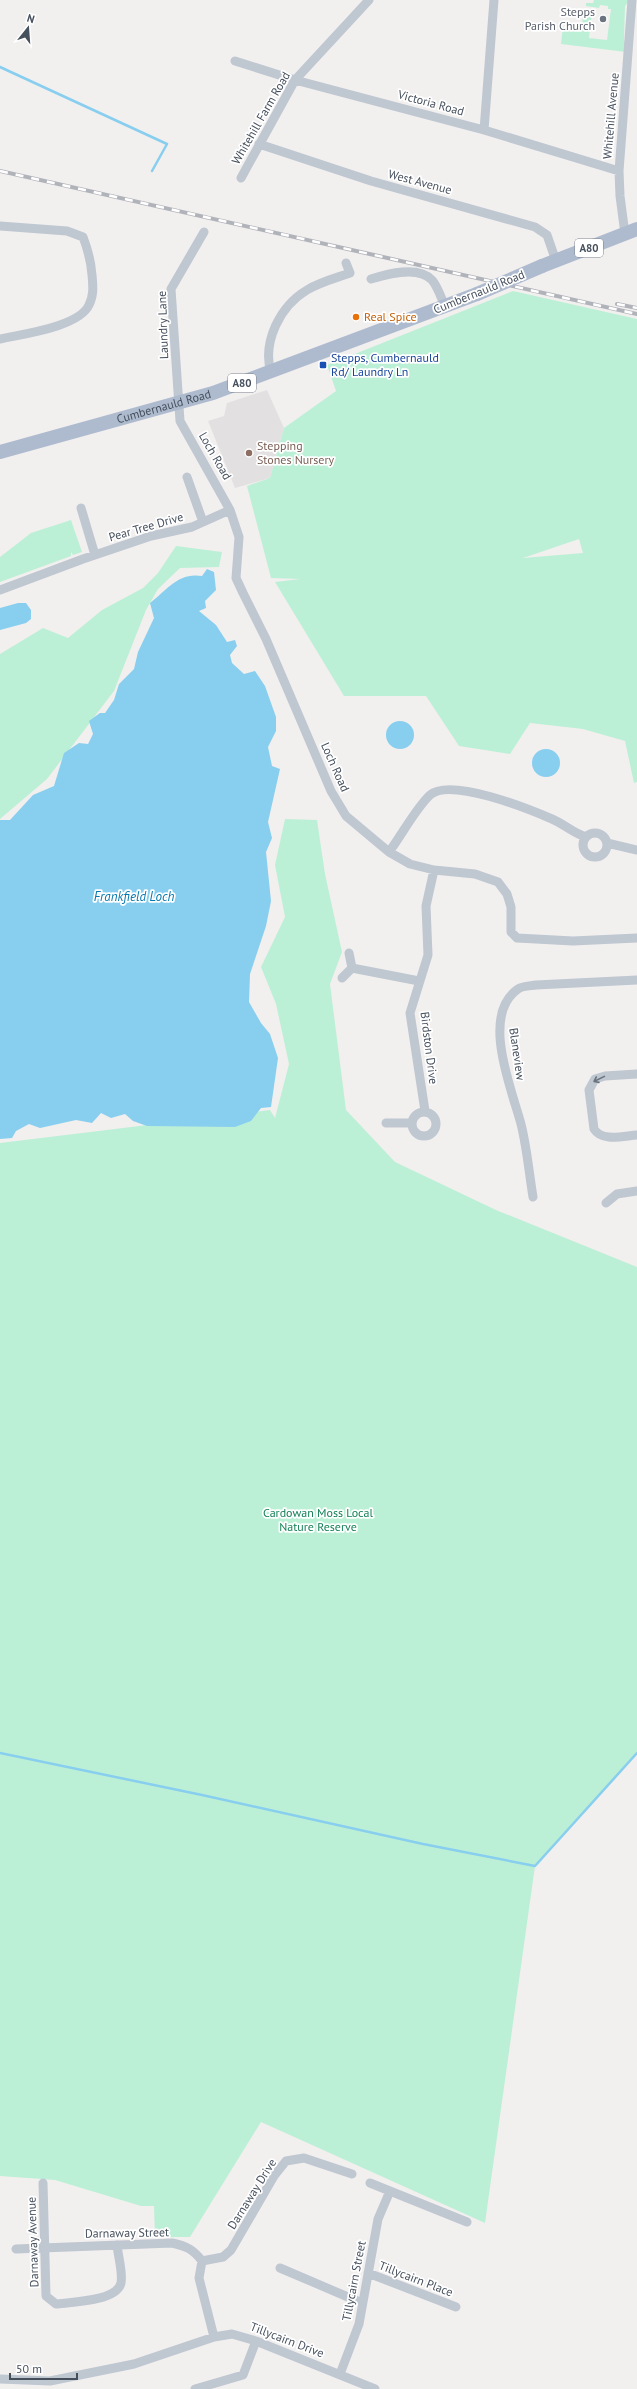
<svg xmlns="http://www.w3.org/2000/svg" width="637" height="2389" font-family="'PT Sans',sans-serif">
<rect width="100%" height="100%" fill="#f2efef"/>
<!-- education -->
<path fill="#e3e0e1" d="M267,390L284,428L270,478L235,488L208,421L224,416L227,403Z"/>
<!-- green -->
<path fill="#bcf0d6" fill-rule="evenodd" d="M594,0H630L625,6L624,40L627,46L626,52L561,44L563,27L582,28L583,13H592L589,38L607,40L611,9H608V6L600,5L599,8L586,6V3H593Z
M513,291L637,319V782L634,783L625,741L583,729L530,723L510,754L459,746L426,696H344L275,582L300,579L271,578L247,486L270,478L284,428L336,391L327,365ZM579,539L583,553L523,558Z
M71,520L82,552L73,555L71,552V556L0,582V557L31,533Z
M176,546L222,552L219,567L180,568L158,589L146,610L114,691L47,779L0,819V654L43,628L68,638L102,610L143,588L158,573Z
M285,819L317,820L325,874L342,952L330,984L346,1110L395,1162L496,1210L637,1267V1753L535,1866L485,2223L261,2122L190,2237H155L154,2206H141L55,2180L0,2176V1143L270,1110L275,1118L289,1064L276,1004L261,967L285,917L275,865Z"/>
<!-- water -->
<path fill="#88ceef" d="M207,569L214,572L216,590L205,601L206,608L199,611L216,625L227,642L235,640L237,646L230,655L232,663L244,674L255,671L265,686L276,717V731L268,747L272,766L280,769L268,822L272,838L266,852L271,901L266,926L250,974L249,1002L261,1023L270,1034L278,1058L271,1107L261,1108L251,1121L235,1127L147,1126L133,1121L125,1114L111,1118L101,1113L92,1123L76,1120L40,1128L29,1124L16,1131L12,1138L0,1139V820H10L33,795L54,786L64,753L79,743L88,744L93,734L89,721L100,713H105L114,700L119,684L134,669L138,652L154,618L150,603C167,590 178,572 202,576Z
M18,603H26L31,610V619L26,623L0,630V608Z
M386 735a14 14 0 1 1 28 0a14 14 0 1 1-28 0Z
M532 763a14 14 0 1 1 28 0a14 14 0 1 1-28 0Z"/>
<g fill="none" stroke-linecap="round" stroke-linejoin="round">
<!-- stream -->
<path stroke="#88ceef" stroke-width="2.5" d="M0,67L167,144L152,171
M0,1753L202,1795L423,1844L535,1866L637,1753"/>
<!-- street -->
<path stroke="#bfc7d1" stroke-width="9" d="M235,61L295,80L484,130L619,171
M484,130L494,0
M259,144L371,181L535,227L547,235L556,261
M241,178L295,80L369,0
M0,226L67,231L83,237C88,250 91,261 92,275C93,286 94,295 89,305C79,327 22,334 0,339
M204,232L171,289L180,421L230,510L239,537L236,578L243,593L266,639L331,791L346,816L389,852L410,864L434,870L475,874L498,882L507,894L511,907V932L517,938L573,941L637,938
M625,234L620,196L619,171L632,0
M371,279C387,274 418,265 432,280C438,287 441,298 445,306
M271,373C262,342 280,306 307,290C320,282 336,278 350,273L346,263
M187,477L203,522
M81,508L95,555
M0,590L83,559L151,536L192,527L230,510
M583 845a12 12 0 1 1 24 0a12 12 0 1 1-24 0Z
M607,843L637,850
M389,852C401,836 416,808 430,795C450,777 529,809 552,819C564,824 573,833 586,837
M352,968L419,981
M342,978L352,968L349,953
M637,1074L605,1076L595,1079L589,1090L594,1129C602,1142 623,1136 637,1135
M425,1111L410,1013L428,955L426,906L434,870
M412 1124a12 12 0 1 1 24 0a12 12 0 1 1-24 0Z
M386,1123H412
M533,1197C529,1173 527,1148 521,1124C512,1090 480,1015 518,989C522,986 530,986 536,985L637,980
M606,1203L617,1194L637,1191
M43,2183L46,2296L56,2304C73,2302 117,2301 121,2283C123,2272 118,2256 117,2245
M370,2183L467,2222
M16,2249L172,2243C186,2246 193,2249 202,2261L199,2278L214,2337
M202,2261L223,2257L231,2250L274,2176L286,2161L304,2158L352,2174
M280,2268L362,2303
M368,2273L456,2307
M340,2374L359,2324L378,2219L390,2191
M0,2379L50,2381L134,2364L214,2337L232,2334L256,2341L375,2389
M195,2389L243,2375L256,2341"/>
<!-- primary -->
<g stroke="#aebbcf" stroke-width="14">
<path d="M542,266L637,229"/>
<path id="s1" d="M0,452L213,393L477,294"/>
</g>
<defs>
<path id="rail" d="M0,171L637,314
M617,304L637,308"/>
</defs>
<!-- rail casing -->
<use href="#rail" stroke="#b1b3ba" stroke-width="4"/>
<!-- rail -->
<use href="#rail" stroke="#fff" stroke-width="2.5" stroke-dasharray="8" stroke-linecap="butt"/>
<!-- primary-bridge -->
<path stroke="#aebbcf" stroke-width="14" d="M477,294L542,266"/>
</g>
<!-- one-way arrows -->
<defs><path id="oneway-shaft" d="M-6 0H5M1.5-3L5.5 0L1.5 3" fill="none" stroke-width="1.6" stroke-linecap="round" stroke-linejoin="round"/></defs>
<use stroke="#6a7480" href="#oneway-shaft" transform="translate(599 1079) rotate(154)"/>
<!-- markers -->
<circle fill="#6b7280" stroke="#fff" stroke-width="1.5" cx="603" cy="19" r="4"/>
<circle fill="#e8710a" stroke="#fff" stroke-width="1.5" cx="356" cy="317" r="4"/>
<rect fill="#1a4fb4" stroke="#fff" stroke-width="1.5" x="319" y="361" width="8" height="8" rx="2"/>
<circle fill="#8d6e63" stroke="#fff" stroke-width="1.5" cx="249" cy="453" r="4"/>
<g text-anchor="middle" stroke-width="3.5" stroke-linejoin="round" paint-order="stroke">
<!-- shield labels -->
<g fill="#fff" stroke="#7e848e" stroke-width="1">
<rect x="575" y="239" width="28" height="18" rx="3"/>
<rect x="228" y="374" width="28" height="18" rx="3"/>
</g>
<g font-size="11" font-weight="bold" fill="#46505d">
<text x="589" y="252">A80</text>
<text x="242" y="387">A80</text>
</g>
<!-- worship labels -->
<g font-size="12" fill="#5b616d" stroke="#fff" text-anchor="end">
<text x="595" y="16">Stepps<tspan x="595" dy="14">Parish Church</tspan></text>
</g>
<!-- street labels -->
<g font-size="12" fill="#46505d" stroke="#fff">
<text transform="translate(431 103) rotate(15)" y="4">Victoria Road</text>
<text transform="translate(611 116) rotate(-85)" y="4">Whitehill Avenue</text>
<text transform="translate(261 118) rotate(-60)" y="4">Whitehill Farm Road</text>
<text transform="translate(420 182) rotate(15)" y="4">West Avenue</text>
<text transform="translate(479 292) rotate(-22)" y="4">Cumbernauld Road</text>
<text transform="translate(163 325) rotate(-92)" y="4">Laundry Lane</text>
<text dy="4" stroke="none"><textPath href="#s1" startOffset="170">Cumbernauld Road</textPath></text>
<text transform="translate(215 456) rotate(60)" y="4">Loch Road</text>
<text transform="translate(146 527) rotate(-16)" y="4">Pear Tree Drive</text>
<text transform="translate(335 767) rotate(66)" y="4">Loch Road</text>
<text transform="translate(429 1048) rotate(83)" y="4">Birdston Drive</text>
<text transform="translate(517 1054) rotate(82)" y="4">Blaneview</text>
<text transform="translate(252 2194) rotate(-58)" y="4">Darnaway Drive</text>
<text transform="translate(127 2233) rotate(-1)" y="4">Darnaway Street</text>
<text transform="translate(33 2242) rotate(-92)" y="4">Darnaway Avenue</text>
<text transform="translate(416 2279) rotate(21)" y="4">Tillycairn Place</text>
<text transform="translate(354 2281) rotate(-79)" y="4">Tillycairn Street</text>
<text transform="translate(287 2340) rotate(21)" y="4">Tillycairn Drive</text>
</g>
<!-- food labels -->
<g font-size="12" fill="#c56008" stroke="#fff" text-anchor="start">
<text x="364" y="321">Real Spice</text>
</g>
<!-- transit labels -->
<g font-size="12" fill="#164399" stroke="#fff" text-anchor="start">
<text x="331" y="362">Stepps, Cumbernauld<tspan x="331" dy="14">Rd/ Laundry Ln</tspan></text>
</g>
<!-- education labels -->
<g font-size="12" fill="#785e54" stroke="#fff" text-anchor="start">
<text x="257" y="450">Stepping<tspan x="257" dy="14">Stones Nursery</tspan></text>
</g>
<!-- park labels -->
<g font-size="12" fill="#148157" stroke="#fff">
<text x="318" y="1517">Cardowan Moss Local<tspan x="318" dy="14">Nature Reserve</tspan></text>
</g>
<!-- water labels -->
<g font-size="13" font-style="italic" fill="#0879af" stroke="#fff">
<text x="134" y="901">Frankfield Loch</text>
</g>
</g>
<!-- north arrow -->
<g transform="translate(28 28) rotate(17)" stroke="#ffffff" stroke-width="3" paint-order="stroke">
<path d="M0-3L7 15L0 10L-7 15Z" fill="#46505d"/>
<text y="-6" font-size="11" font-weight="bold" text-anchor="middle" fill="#46505d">N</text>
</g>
<!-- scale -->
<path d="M10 2373v6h67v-6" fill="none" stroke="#46505d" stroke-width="2"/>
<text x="16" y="2373" font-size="12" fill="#46505d" stroke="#ffffff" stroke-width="3" paint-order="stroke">50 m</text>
</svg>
